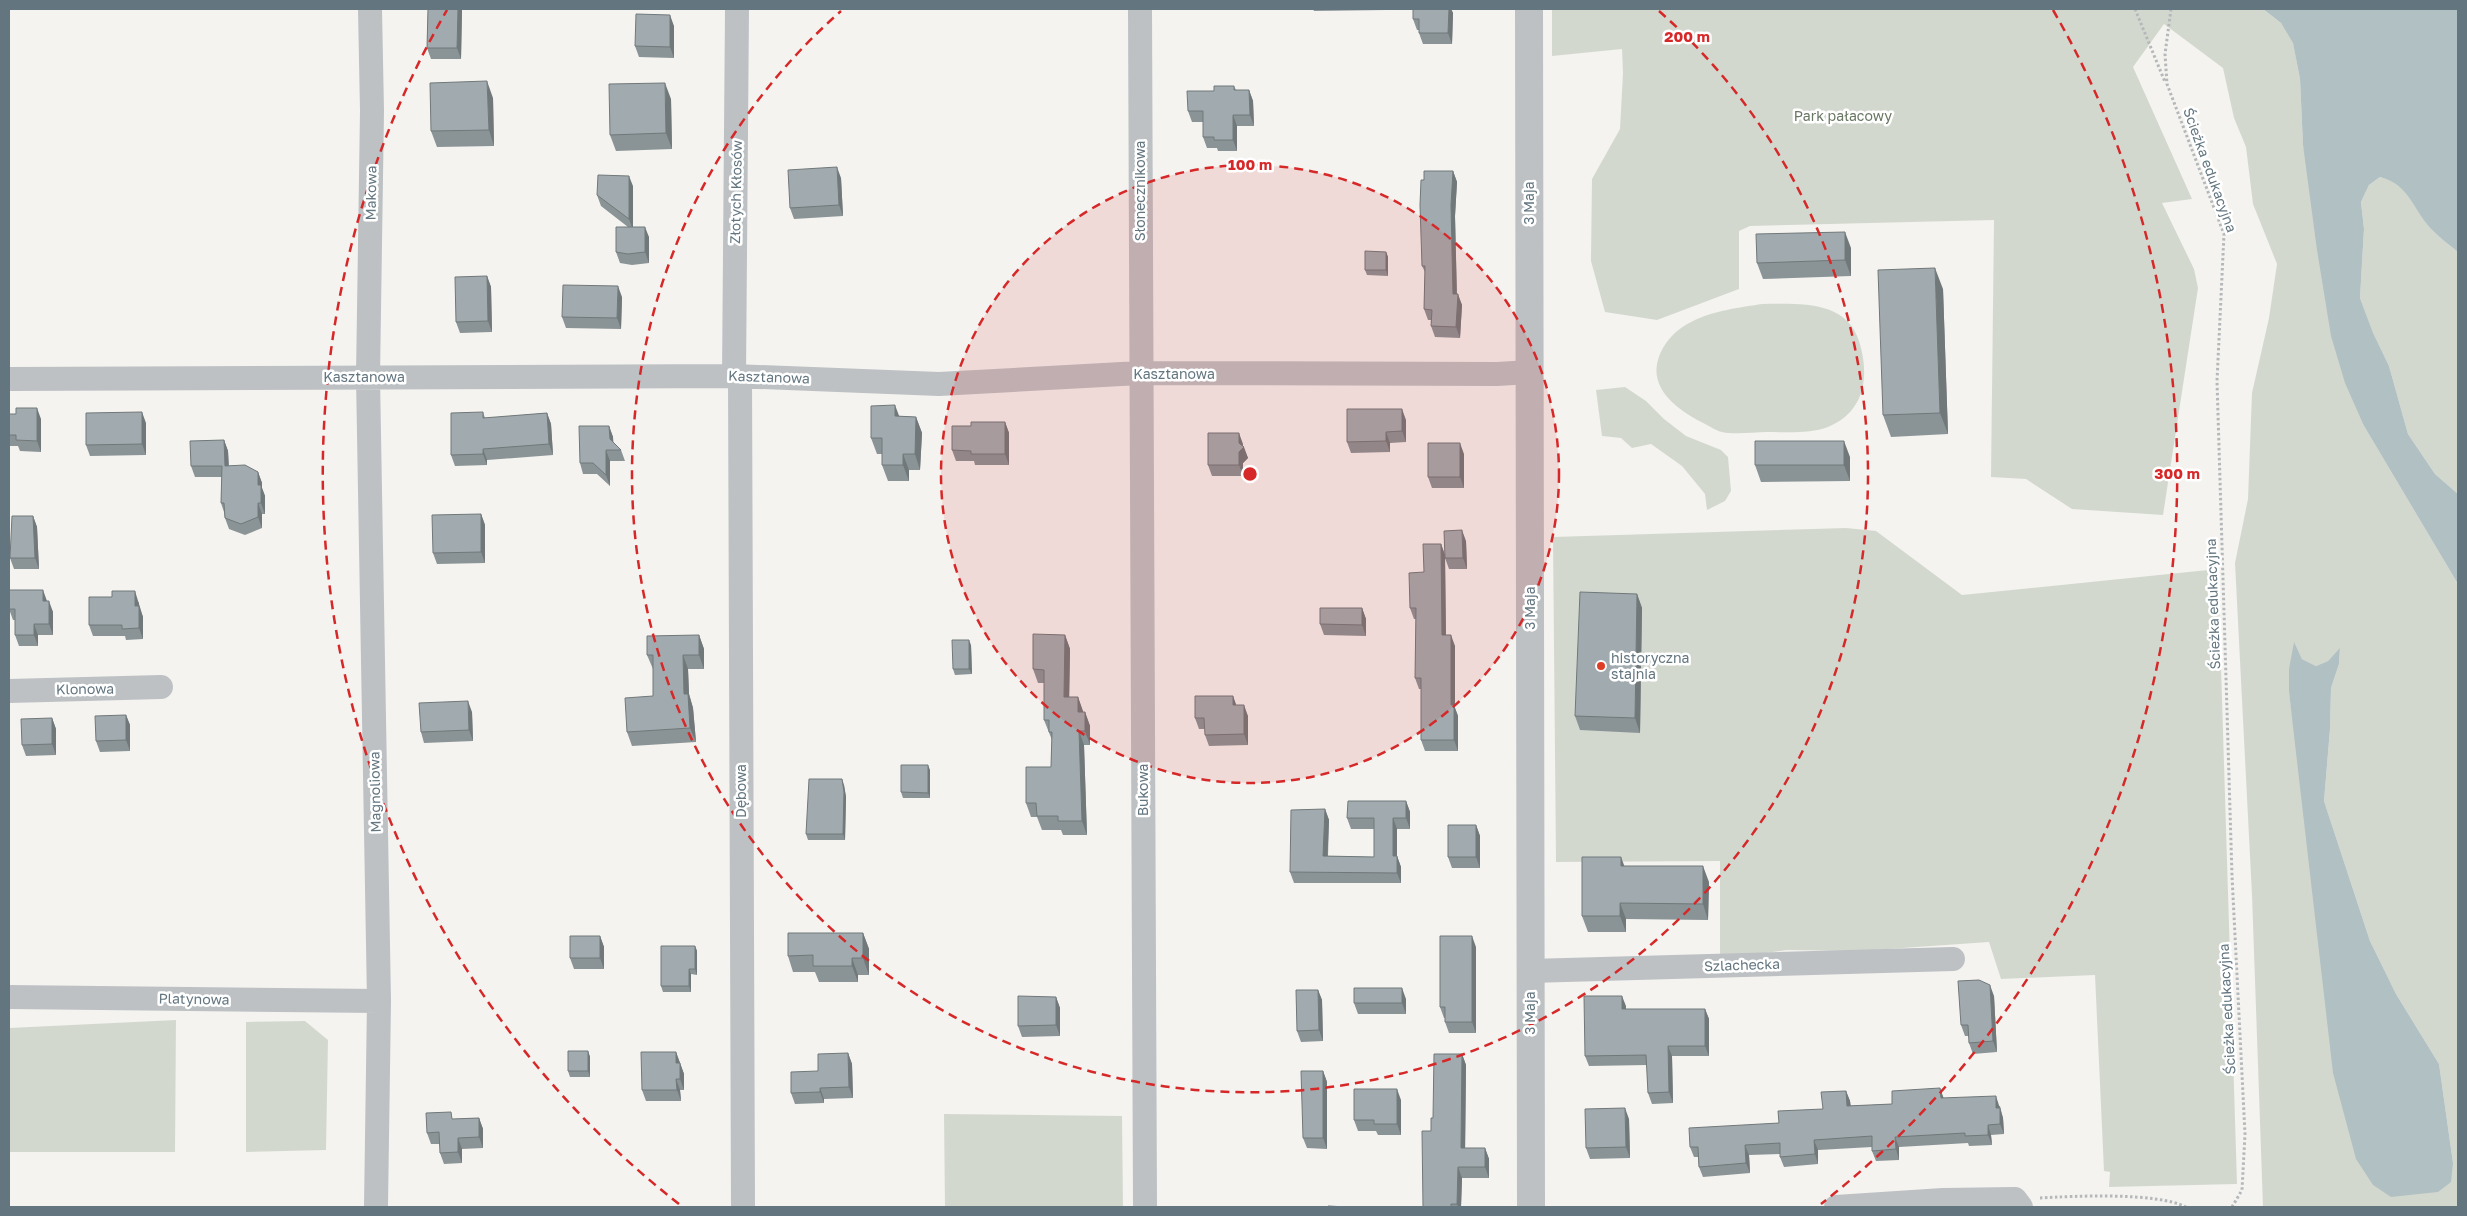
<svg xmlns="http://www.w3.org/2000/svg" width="2467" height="1216" font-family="'Golos Text',sans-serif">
<rect width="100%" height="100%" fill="#f4f3ef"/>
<!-- green -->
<path fill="#d3d8cf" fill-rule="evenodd" d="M1552,9H2263L2281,23L2293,42L2300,79L2303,145L2364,426L2458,584V1207H2263L2252,895L2235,563L2248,499L2252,393L2269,318L2277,264L2253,204L2246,147L2234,118L2223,68L2164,24L2133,67L2192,199L2162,203L2194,269L2198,288L2163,515L2072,509L2026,479L1991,477L1994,220L1750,226L1739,231V289L1657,320L1605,312L1591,261L1592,179L1620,129L1623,73L1622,49L1552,56ZM2294,643L2302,659L2316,666L2328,661L2340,649L2339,664L2331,688L2330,729L2324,801L2370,941L2396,994L2439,1064L2453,1163L2299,767L2289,692Z
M2380,177C2411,185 2412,207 2431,229C2439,237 2449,245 2458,252V494L2435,474L2408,434L2389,366L2373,334L2360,298L2364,229L2361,202L2369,185Z
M1762,304C1796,304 1846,299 1859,341C1870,376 1865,412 1828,427C1810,434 1786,432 1767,432C1754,432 1735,435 1722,432C1716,431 1710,426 1705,424C1681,412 1649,391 1658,360C1672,316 1722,310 1762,304Z
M1625,387L1646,401L1664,419L1686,436L1721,450L1728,457L1731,491L1725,501L1707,510L1705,494L1682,466L1651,444L1632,448L1621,438L1602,436L1596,390Z
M1846,528L1876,531L1962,595L2218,569L2237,1184L2109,1187L2110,1172L2104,1171L2095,975L2001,979L1989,942L1859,951L1787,950L1720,959V861L1556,862L1553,537Z
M176,1020L175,1152H9V1028Z
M305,1021L328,1040L326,1150L246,1152V1022Z
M944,1114L1122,1116L1123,1207H945Z"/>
<!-- water -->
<path fill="#b1c0c3" d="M2263,9H2458V252C2449,245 2439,237 2431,229C2412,208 2410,185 2380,177L2369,185L2361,202L2364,229L2360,298L2373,333L2389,366L2408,434L2435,474L2458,494V584L2364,426L2345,383L2331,336L2317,250L2303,145L2300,79L2293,43L2281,23Z
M2294,642L2302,659L2316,666L2328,661L2340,648L2339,664L2331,688L2330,729L2324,801L2370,941L2396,994L2439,1064L2453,1163L2451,1182L2438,1192L2391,1197L2373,1185L2356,1159L2333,1073L2289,692V669Z"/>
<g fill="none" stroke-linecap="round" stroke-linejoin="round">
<!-- path -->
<path stroke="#b5b8ba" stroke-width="3" stroke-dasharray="2.5 2.5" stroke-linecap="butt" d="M2135,9L2165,82
M2171,9L2165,54L2167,84L2224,234L2217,381L2232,876L2245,1134L2242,1190L2232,1207
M2040,1198C2075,1196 2156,1192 2186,1207"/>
<!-- minor -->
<path stroke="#bdc1c4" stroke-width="24" d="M370,9L372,111L368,377L379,1001L376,1207
M1140,9L1145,1207
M734,376L737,9
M740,376L743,1207
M9,379L734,376L939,384L1140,373L1497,374L1530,372
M9,691L161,687
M1530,971L1953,959
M9,997L379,1001
M1836,1207L1943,1200L2015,1199L2021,1207"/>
<!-- tertiary -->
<path stroke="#bdc1c4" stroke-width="28" d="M1529,9L1531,1207"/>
</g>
<!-- wall -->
<path fill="#8a9396" d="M428,9H462L461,59H431L427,48Z
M1313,9H1385L1386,10L1314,11Z
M1413,9H1451L1453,13L1452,44H1423L1419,33V30H1417L1413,19Z
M674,26V58L639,57L635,46Z
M1234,86L1236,90H1249L1253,101L1254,126H1237V151H1218L1217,148H1207L1203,137V122H1192L1188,111L1214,91Z
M493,98L494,146L437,147L431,131Z
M671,99L672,149L616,151L610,135Z
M1453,171L1457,182L1455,216L1457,294L1462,305L1460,338L1435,337L1431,326V320H1428L1424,309L1425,272L1422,266L1424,180Z
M841,178L843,216L794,219L790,208Z
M633,186V227L649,237V263L632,265L620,263L616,252L628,227L601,206L597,195Z
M1851,248V276L1763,279L1757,263Z
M1386,252L1388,257V276L1367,275L1365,270Z
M487,276L491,287L492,332L460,333L456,322Z
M1943,289L1948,434L1891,437L1883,415Z
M622,297L621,329L566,328L562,317Z
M483,412L485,418L547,413L551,424L553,455L487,460V465L455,466L451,455Z
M9,414L41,419V452L20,451L18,446H9Z
M899,416L916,417L922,433L920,470H909V481H888L882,465V454H877L871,438Z
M1406,420V442L1390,443V452L1351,453L1347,442Z
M1005,422L1009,433V465H975L974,461H956L952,450L971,426Z
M146,423V455L90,456L86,445Z
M609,426L613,437V442L621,450L625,461H610V486L597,474H583L580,463Z
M224,440L228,451L229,466L258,472L262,483V488L265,496V514H262V528L245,535L229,529L225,518L224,512L221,503L222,477H195L191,466Z
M1243,444V447L1248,458L1243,463V476H1212L1208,465Z
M1464,454V488H1432L1428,477Z
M1850,457V481L1761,482L1755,465Z
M481,514L485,525V563L437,564L433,553Z
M33,516L37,527L39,569H14L10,558Z
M1466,541L1467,569H1449L1445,558Z
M1441,544L1445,555L1446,635L1455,646V708L1458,716V751H1425L1421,740V689H1419L1415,678L1416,619H1414L1410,608L1424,572Z
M1637,594L1642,608L1640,733L1580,730L1575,716Z
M47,601L53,612V635H38V646H19L15,635V620H13L9,609Z
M139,602V607L143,617V639L126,640L125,636H93L89,625Z
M1362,608L1366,619V636L1324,635L1320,624Z
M699,635L704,649V669H688L689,694L693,708L696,742L632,746L627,732L653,696V669L647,655Z
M1065,635L1070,649L1069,697H1078L1083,712H1085L1090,726V745H1084L1087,835H1063L1061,830H1042L1037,817H1031L1026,803L1051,767L1052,740L1044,720V683H1038L1033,669Z
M971,645L972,674L955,675L953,669Z
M1233,696L1236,705L1248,716V745L1209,746L1205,735V729H1199L1195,718Z
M472,712L473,741L424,743L421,732Z
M126,715L130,725V751L100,752L96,741Z
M52,718L56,729V755L26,756L22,745Z
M930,770V798H903L901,792Z
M844,785L846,797L845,840H808L806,834Z
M1406,801L1410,812V829H1397V856L1401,867V883H1294L1290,872L1325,809L1329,820L1328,856L1374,857V829H1351L1347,818Z
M1476,825L1480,836V868H1452L1448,857Z
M1624,866L1709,882L1708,920L1626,919V932H1588L1582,916Z
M863,933L869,949V975H858V982H819L815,972H793L788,956Z
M600,936L604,947V969H574L570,958Z
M695,946L697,951V975L691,974V992H663L661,986Z
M1476,947V1033H1449L1445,1022V1018H1444L1440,1007Z
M1318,990L1322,1000L1323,1041L1301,1042L1297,1031Z
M1994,996L1997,1052L1973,1054L1969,1043V1036H1965L1961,1025Z
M1056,997L1060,1008V1036L1022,1037L1018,1026Z
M1406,999V1014H1358L1354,1003Z
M1626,1006V1009H1705L1709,1019V1056H1672L1673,1103L1652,1104L1648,1093L1647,1065L1589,1066L1585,1056Z
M588,1051L590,1057V1077H570L568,1071Z
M676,1052L684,1074V1090H680L681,1101H646L642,1090Z
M848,1053L852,1064L853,1098L824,1099V1103L795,1104L791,1093L818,1071Z
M1462,1054L1466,1065L1465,1148H1485L1489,1159V1178H1462L1461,1207H1423L1431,1131L1433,1118Z
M1323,1071L1327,1082V1149L1307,1148L1303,1138Z
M1940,1088L1943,1098L2000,1106L2003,1118L2004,1134L1991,1135L1992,1145L1969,1146L1968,1143L1899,1147V1160L1876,1161L1872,1151V1147L1818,1150V1164L1784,1167L1780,1157V1154L1749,1155L1750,1173L1703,1177L1699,1167L1698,1157H1694L1690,1147L1779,1123L1823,1109L1846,1091L1850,1101L1851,1106L1892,1104Z
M1401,1100V1135H1378L1376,1131H1358L1354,1120Z
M479,1118L483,1129V1148L462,1149V1163L444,1164L440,1153V1144H431L427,1133L454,1119Z
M1629,1119L1630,1158L1590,1159L1586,1148Z"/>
<!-- shaded-wall -->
<path fill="#71787a" d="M458,9H462L461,59L457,48Z
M1449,9H1451L1453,13L1452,44L1448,33Z
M670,15L674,26V58L670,47Z
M487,81L493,98L494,146L489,130Z
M665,83L671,99L672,149L666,133Z
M1249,90L1253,101L1254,126L1250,115Z
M1233,115L1237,126V151L1233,140Z
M837,167L841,178L843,216L839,205Z
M1453,171L1457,182L1455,216L1457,305L1453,294L1451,205Z
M629,176L633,186V230L629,219Z
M645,227L649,237V263L645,252Z
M1845,232L1851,248V276L1845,260Z
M1386,252L1388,257V276L1386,270Z
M1935,268L1943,289L1948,434L1940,413Z
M487,276L491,287L492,332L488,321Z
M618,286L622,297L621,329L617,318Z
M1458,294L1462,305L1460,338L1456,327Z
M895,405L901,421L895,416Z
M37,408L41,419V452L37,441Z
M1402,409L1406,420V442L1402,431Z
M142,412L146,423V455L142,444Z
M547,413L551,424L553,455L549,444Z
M916,417L922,433L920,470L915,454Z
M1005,422L1009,433V465L1005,454Z
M609,426L613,437L614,450L610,439Z
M1386,432L1390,443V452L1386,441Z
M1239,433L1243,444V448L1244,447L1248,458L1243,463V476L1239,465Z
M224,440L228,451L229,477L225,466Z
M1844,441L1850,457V481L1844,465Z
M1460,443L1464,454V488L1460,477Z
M483,449L487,460V465L483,454Z
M606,450L610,461V486L606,475Z
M903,454L909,470V481L903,465Z
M258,472L262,483V488L265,496V514L261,503L258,485Z
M258,503L262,514V528L258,517Z
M481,514L485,525V563L481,552Z
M33,516L37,527L39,569L35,558Z
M1462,530L1466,541L1467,569L1463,558Z
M1441,544L1445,555L1446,646L1442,635Z
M43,590L47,601H43Z
M135,591L143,617V639L139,628L135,606Z
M1637,594L1642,608L1640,733L1635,718Z
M49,601L53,612V635L49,624Z
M1362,608L1366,619V636L1362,625Z
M34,624L38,635V646L34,635Z
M699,635L704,649V669L699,655Z
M1065,635L1070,649L1069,711L1064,697Z
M1451,635L1455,646V708L1458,716V751L1454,740L1451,705Z
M969,640L971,645L972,674L969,669Z
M683,655L688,669L689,694L693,708L696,742L690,728L684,694Z
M1233,696L1237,707L1233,705Z
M1078,697L1083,711V726L1078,712Z
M468,701L472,712L473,741L469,730Z
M1244,705L1248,716V745L1244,734Z
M1085,712L1090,726V745L1085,731Z
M126,715L130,725V751L126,740Z
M52,718L56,729V755L52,744Z
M1079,731L1084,745L1087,835L1082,821Z
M928,765L930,770V798L928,793Z
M842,779L844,785L846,797L845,840L843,834Z
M1406,801L1410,812V829L1406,818Z
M1325,809L1329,820L1327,867L1323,856Z
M1393,818L1397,829V867L1393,856Z
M1476,825L1480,836V868L1476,857Z
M1397,856L1401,867V883L1397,873Z
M1621,857L1627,873L1621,866Z
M1703,866L1709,882L1708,920L1703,904Z
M1620,903L1626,919V932L1620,916Z
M863,933L869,949V975L863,958Z
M600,936L604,947V969L600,958Z
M1472,936L1476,947V1033L1472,1022Z
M695,946L697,951V975L695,969Z
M852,958L858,975V982L852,966Z
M689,969L691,974V992L689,986Z
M1990,985L1994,996L1997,1052L1993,1041Z
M1402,988L1406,999V1014L1402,1003Z
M1318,990L1322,1000L1323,1041L1319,1030Z
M1622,996L1626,1006V1020L1622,1009Z
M1056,997L1060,1008V1036L1056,1025Z
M1705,1009L1709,1019V1056L1705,1046Z
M1668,1046L1672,1056L1673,1103L1669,1092Z
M588,1051L590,1057V1077L588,1071Z
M676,1052L684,1074V1090L680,1079L676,1063Z
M848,1053L852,1064L853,1098L849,1087Z
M1462,1054L1466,1065L1465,1159L1461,1148Z
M1323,1071L1327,1082V1149L1323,1138Z
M676,1079L680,1090L681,1101L677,1090Z
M820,1088L824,1099V1103L820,1092Z
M1940,1088L1944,1099L1941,1098Z
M1397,1089L1401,1100V1135L1397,1124Z
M1846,1091L1850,1101L1851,1117L1847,1106Z
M1996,1096L2003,1118L2004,1134L2000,1124L1996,1108Z
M1625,1108L1629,1119L1630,1158L1626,1147Z
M479,1118L483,1129V1148L479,1137Z
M1988,1125L1991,1135L1992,1145L1988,1135Z
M1895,1137L1899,1147V1160L1896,1149Z
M458,1138L462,1149V1163L458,1152Z
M1814,1140L1818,1150V1164L1815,1154Z
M1745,1145L1749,1155L1750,1173L1746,1163Z
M1485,1148L1489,1159V1178L1485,1167Z
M1458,1167L1462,1178L1461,1207H1458L1457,1204Z"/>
<!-- building -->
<path fill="#a1abaf" stroke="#71787a" d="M428,9H458L457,48H427Z
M1413,9H1449L1448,33H1419V19H1413Z
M636,14L670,15V47L635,46Z
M487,81L489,130L431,131L430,83Z
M665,83L666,133L610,135L609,84Z
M1214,86H1234V90H1249L1250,115H1233V140H1214V137H1203V111H1188L1187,91H1214Z
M837,167L839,205L790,208L788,170Z
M1424,171H1453L1451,205L1453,294H1458L1456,327L1431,326L1432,310L1424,309L1425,266H1422L1420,205L1421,180H1424Z
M598,175L629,176V219L597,195Z
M616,227H645V252L628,254L616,252Z
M1845,232V260L1757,263L1756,234Z
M1365,251L1386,252V270H1365Z
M1935,268L1940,413L1883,415L1878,270Z
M487,276L488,321L456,322L455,277Z
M563,285L618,286L617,318L562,317Z
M895,405V416L916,417L915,454H903V465H882V438H871V406Z
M16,408H37V441L16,440V435H9V414H16Z
M1347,409H1402V431L1386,432V441L1347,442Z
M142,412V444L86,445V413Z
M483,412V418L547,413L549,444L483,449V454L451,455V413Z
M971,422H1005V454H971V451L952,450V426H971Z
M579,426H609L610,439L621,450H606V475L593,463H580Z
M1208,433H1239V443L1244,447L1239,452V465H1208Z
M224,440L225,466L245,465L258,472V485H261V503H258V517L241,524L225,518L224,503H221L222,466H191L190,441Z
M1755,441H1844V465H1755Z
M1428,443H1460V477H1428Z
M481,514V552L433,553L432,515Z
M12,516H33L35,558H10Z
M1462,530L1463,558H1445L1444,531Z
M1423,544H1441L1442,635H1451V705H1454V740H1421V678H1415L1416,608H1410L1409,573L1424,572Z
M9,590H43V601H49V624H34V635H15V609H9Z
M112,591H135V606H139V628L122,629V625H89V597H112Z
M1580,592L1637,594L1635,718L1575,716Z
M1320,608H1362V625L1320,624Z
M1033,634L1065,635L1064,697H1078V712H1085V731H1079L1082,821H1058V816H1037L1036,803H1026V767H1051L1052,732H1049V720H1044V670L1033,669Z
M699,635V655H683L684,694H688L690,728L627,732L625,698L653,696V655H647V636Z
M952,640H969V669H953Z
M1195,696H1233V705H1244V734L1205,735L1204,718H1195Z
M468,701L469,730L421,732L419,703Z
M126,715V740L96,741L95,716Z
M52,718V744L22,745L21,719Z
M901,765H928V793L901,792Z
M809,779H842L844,792L843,834H806Z
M1348,801H1406V818H1393V856H1397V873L1290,872L1291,810L1325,809L1323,856L1374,857V818H1347Z
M1448,825H1476V857H1448Z
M1582,857H1621V866H1703V904L1620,903V916H1582Z
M788,933H863V958H852V966H813V955L788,956Z
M570,936H600V958H570Z
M1440,936H1472V1022H1445V1007H1440Z
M661,946H695V969H689V986H661Z
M1979,980L1990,985L1993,1041L1969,1043L1968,1025H1961L1958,981Z
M1354,988H1402V1003H1354Z
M1296,990H1318L1319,1030L1297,1031Z
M1018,996L1056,997V1025L1018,1026Z
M1584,996H1622V1009H1705V1046H1668L1669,1092L1648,1093L1646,1055L1585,1056Z
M568,1051H588V1071H568Z
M641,1052H676V1063H680V1079H676L677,1090H642Z
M848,1053L849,1087L820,1088V1092L791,1093V1072L818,1071V1054Z
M1434,1054H1462L1461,1148H1485V1167H1458L1457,1204H1451V1207H1423L1422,1131H1431V1118H1433Z
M1301,1071H1323V1138H1303Z
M1940,1088L1941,1098L1996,1096V1108H2000V1124L1988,1125V1135L1965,1136V1133L1895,1137L1896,1149L1872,1151V1136L1814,1140L1815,1154L1780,1157V1143L1745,1145L1746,1163L1699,1167L1698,1147H1690L1689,1128L1779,1123L1778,1111L1823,1109L1821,1092L1846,1091L1847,1106L1892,1104V1091Z
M1354,1089H1397V1124H1374V1120H1354Z
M1625,1108L1626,1147L1586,1148L1585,1109Z
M451,1112L452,1119L479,1118V1137L458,1138V1152L440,1153L439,1132L427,1133L426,1113Z
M1328,1206L1347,1207H1328Z"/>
<!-- distance rings -->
<circle cx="1250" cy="474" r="309" fill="#d62828" fill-opacity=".12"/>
<g fill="none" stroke="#d62828" stroke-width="2.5" stroke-dasharray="9 6">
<circle cx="1250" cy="474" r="309"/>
<path d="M1659 11A618 618 0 1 1 841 11"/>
<path d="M679 1204A927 927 0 0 1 447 10M2053 10A927 927 0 0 1 1821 1204"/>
</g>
<!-- markers -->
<circle fill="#de3e26" stroke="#fff" stroke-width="2" cx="1601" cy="666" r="5"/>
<g text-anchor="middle" stroke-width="5" stroke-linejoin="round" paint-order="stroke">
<!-- park labels -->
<g font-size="14" fill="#687762" stroke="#fff">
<text x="1843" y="121">Park pałacowy</text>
</g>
<!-- street labels -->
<g font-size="14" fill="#637680" stroke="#fff">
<text transform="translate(2210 170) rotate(70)" y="5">Ścieżka edukacyjna</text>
<text transform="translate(1140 191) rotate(-90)" y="5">Słonecznikowa</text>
<text transform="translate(736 192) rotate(-89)" y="5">Złotych Kłosów</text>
<text transform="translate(371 193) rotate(-89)" y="5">Makowa</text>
<text transform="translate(1529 203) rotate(-90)" y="5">3 Maja</text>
<text x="1174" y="379">Kasztanowa</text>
<text x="364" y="382">Kasztanowa</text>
<text transform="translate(769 377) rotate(2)" y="5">Kasztanowa</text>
<text transform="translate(2213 604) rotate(-92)" y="5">Ścieżka edukacyjna</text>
<text transform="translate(1530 608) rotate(-90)" y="5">3 Maja</text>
<text transform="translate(85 689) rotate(-1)" y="5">Klonowa</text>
<text transform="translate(1143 790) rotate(-90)" y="5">Bukowa</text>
<text transform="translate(741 791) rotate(-90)" y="5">Dębowa</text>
<text transform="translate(375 792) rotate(-91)" y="5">Magnoliowa</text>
<text transform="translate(1742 965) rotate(-2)" y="5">Szlachecka</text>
<text transform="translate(194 999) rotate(1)" y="5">Platynowa</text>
<text transform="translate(2227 1009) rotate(-93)" y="5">Ścieżka edukacyjna</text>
<text transform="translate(1530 1013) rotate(-90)" y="5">3 Maja</text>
</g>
<!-- poi labels -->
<g font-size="14" fill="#637680" stroke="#fff" text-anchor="start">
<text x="1611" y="663">historyczna<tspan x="1611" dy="16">stajnia</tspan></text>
</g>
</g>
<circle cx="1250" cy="474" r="8" fill="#d62828" stroke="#fff" stroke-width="2.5"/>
<g font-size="15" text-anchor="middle" font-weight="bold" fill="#d62828" stroke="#fff" stroke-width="5" stroke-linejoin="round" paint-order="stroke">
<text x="1687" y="42">200 m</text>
<text x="1250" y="170">100 m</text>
<text x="2177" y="479">300 m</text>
</g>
<!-- border -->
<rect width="2467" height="1216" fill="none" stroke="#637680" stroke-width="20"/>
</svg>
